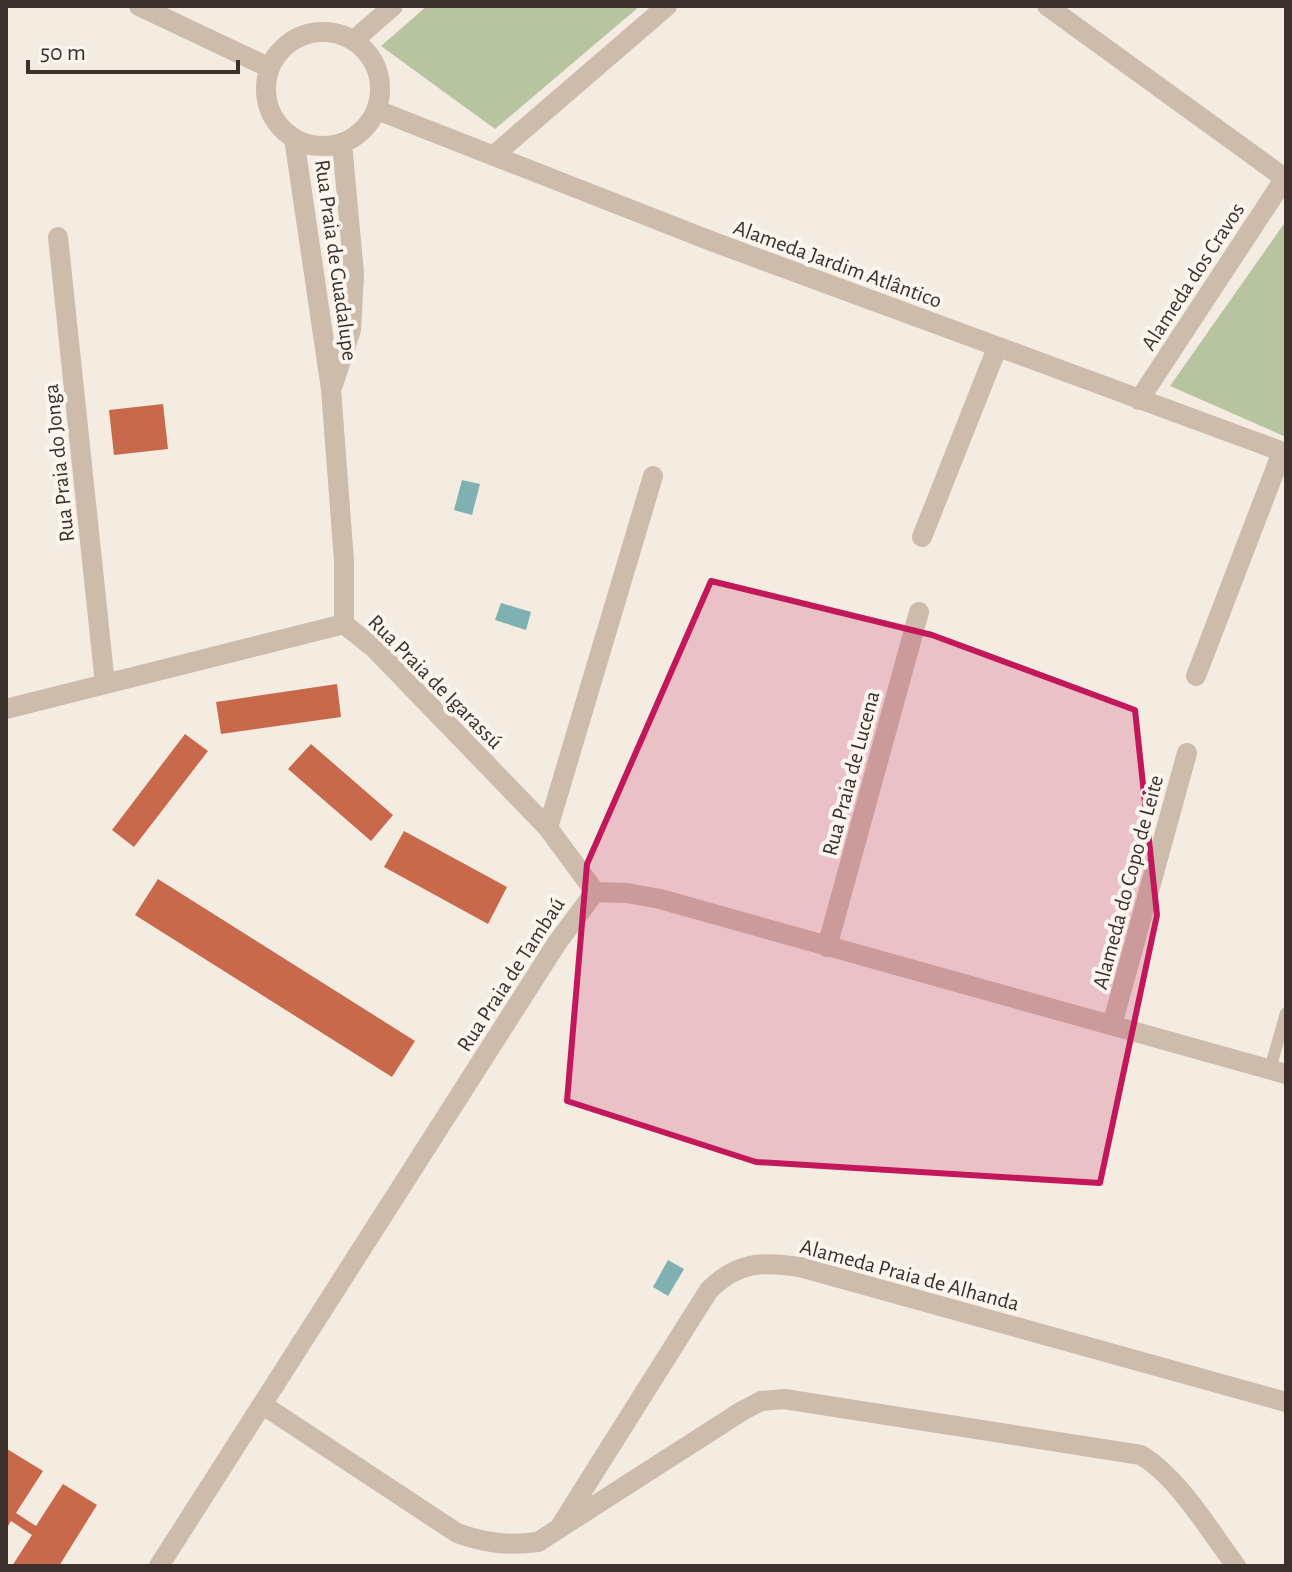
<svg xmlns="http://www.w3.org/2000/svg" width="1292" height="1572" font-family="'Alegreya Sans',sans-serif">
<rect width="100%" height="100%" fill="#f4ebe1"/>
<!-- green -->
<path fill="#b8c4a0" d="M427,6H640L495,129L381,46Z
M1286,221V437L1170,386Z"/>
<!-- water -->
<path fill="#7fb0b2" d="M462,480L480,484L472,515L454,510Z
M501,603L531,612L526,630L495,620Z
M668,1260L684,1269L668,1296L653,1287Z"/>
<!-- building -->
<path fill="#c8694b" d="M163,404L168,449L114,455L109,410Z
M337,684L341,717L221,734L216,702Z
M185,734L208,751L134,847L112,830Z
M311,744L393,815L371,841L288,769Z
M404,831L507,887L488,924L384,867Z
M158,879L415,1041L392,1077L135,915Z
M7,1449L43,1471L16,1513L36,1526L63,1484L97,1505L59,1566H12L32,1535L11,1521L6,1529Z"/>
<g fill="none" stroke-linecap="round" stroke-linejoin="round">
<!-- service -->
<path stroke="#cdbbac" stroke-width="12" d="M1270,1069L1286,1013"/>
<!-- minor -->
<path stroke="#cdbbac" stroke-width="20" d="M139,6L270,68
M1047,6L1286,179
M266 89a57 57 0 1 1 114 0a57 57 0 1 1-114 0Z
M353,41L393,6
M377,110L711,241L1286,453
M294,138L331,389L344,561V624
M493,156L667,6
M58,237L105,684
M333,385L351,330L354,274L342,143
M1139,400L1285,178
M922,537L997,348
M344,624L375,649L548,828L595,892
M1196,676L1282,452
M6,709L344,624
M548,828L653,476
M827,947L919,612
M1112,1025L1187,753
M263,1405L457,1533C485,1543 508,1546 538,1542L742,1411L761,1401L784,1399L1141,1455C1179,1478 1209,1530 1236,1566
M561,1525L709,1290C737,1262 762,1261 800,1267L1286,1402"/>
<!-- tertiary -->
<path stroke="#cdbbac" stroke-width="20" d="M159,1566L557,943L595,892L627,893L660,899L1286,1074"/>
</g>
<!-- marked area -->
<path fill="#c2185b" fill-opacity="0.2" stroke="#c2185b" stroke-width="6" stroke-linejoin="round" d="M711,581L932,635L1135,710L1157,915L1100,1183L756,1162L567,1101L587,864Z"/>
<g text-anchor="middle" stroke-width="8" stroke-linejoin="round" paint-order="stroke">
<!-- street labels -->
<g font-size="22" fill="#3b302b" stroke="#fbf5ee">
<text transform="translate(337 260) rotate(82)" y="8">Rua Praia de Guadalupe</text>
<text transform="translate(838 263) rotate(20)" y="8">Alameda Jardim Atlântico</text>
<text transform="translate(1192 276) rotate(-57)" y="8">Alameda dos Cravos</text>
<text transform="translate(58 463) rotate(-96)" y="8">Rua Praia do Jonga</text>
<text transform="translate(436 681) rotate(45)" y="8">Rua Praia de Igarassú</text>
<text transform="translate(850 773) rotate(-75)" y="8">Rua Praia de Lucena</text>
<text transform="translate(1127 882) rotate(-75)" y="8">Alameda do Copo de Leite</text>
<text transform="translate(510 974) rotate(-57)" y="8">Rua Praia de Tambaú</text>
<text transform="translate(910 1274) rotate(15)" y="8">Alameda Praia de Alhanda</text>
</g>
</g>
<!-- border -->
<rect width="1292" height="1572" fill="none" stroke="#3b302b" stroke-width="16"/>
<!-- scale -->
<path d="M28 60v12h210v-12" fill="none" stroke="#3b302b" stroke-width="4"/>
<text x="40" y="60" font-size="24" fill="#3b302b" stroke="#fbf5ee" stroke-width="6" paint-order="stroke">50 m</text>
</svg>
